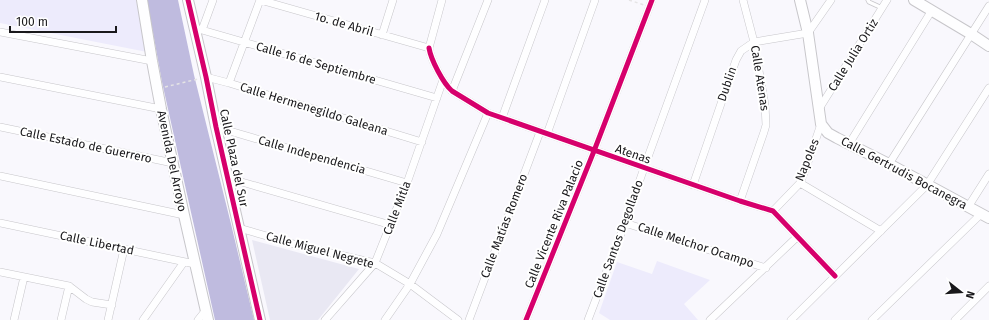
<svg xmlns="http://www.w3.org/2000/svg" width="989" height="320" font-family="'Fira Sans',sans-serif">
<rect width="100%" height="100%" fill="#f9f8fd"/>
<!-- built -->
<path fill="#e9e8f3" d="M252,240L359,269L318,320H270Z"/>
<!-- green -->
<path fill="#edebfc" d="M0,0H136L147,52L0,23Z
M657,261L710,280L684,304L698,320H610L599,313L617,262L652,274Z"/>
<!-- water -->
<path fill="#bfbbdf" d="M147,0H178L194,75L231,224L254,320H215L162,82Z"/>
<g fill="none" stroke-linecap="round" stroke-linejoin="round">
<defs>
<path id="lane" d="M868,0L869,2L882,8"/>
<path id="street" d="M195,28L437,98
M202,30L213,0
M0,32L152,61
M382,35L393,0
M429,48C431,60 443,83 452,91L488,113L740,201L773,211L835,276
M429,48L442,0
M0,77L161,109
M206,77L229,83L422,142
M229,83L260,0L429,48
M452,91L488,0
M819,109L887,0
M502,118L545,0
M0,127L173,163
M216,127L407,183
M547,134L595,0
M849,144L932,10
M889,164L989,6
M0,176L184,215
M228,178L391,225
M800,183L881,231
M693,185L736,60L741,51L754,42L808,33L831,0
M740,201L764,132L766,125L765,105L754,42L743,0
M968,207L989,174
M773,211L800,183L807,165L821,124
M0,223L195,264
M625,223L766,268
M239,228L301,246L375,263L410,284L458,320
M0,272L69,286L86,299L92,302L112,305
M14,320L24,277
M61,320L69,286
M108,320L124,249
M143,320L184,262
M198,320L206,310
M325,320L375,263L407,183L443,80
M385,320L410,284L437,234L488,113
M469,320L540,132
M526,320L594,151L652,0
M588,320L625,223L644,168L705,0
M710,320L797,237
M791,320L927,185L989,88
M872,320L981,214
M955,320L989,286"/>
<path id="secondary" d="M142,0L152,61L161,109L184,215L208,320
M188,0L206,77L216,127L260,320
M800,0L808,33L821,124L828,133L837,138L889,164L989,218
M914,0L971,34L989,46"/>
</defs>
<!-- lane casing -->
<use href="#lane" stroke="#c7c6ca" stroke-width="5"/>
<!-- street casing -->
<use href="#street" stroke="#c7c6ca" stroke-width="8"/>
<!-- secondary casing -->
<use href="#secondary" stroke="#c7c6ca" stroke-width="12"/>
<!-- path -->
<path stroke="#e5e4e5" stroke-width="1.5" stroke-dasharray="3 3" stroke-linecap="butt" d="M629,0L644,5
M165,87L198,79"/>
<!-- lane -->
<use href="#lane" stroke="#fefeff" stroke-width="3.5"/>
<!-- street -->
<use href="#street" stroke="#fefeff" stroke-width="7"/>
<!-- secondary -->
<use href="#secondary" stroke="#fefeff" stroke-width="10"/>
<defs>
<path id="cycleway" d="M188,0L206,77L216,127L260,320
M429,48C431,60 443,83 452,91L488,113L740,201L773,211L835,276
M526,320L594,151L652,0"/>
</defs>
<!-- cycleway casing -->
<use href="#cycleway" stroke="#fff" stroke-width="8"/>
<!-- cycleway -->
<use href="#cycleway" stroke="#d6006c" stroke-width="5"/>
</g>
<g text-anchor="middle" stroke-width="4" stroke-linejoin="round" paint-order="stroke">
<!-- street labels -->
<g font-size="12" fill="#19181b" stroke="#fff">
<text transform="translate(344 24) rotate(16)" y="4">1o. de Abril</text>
<text transform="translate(853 55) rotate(-58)" y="4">Calle Julia Ortiz</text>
<text transform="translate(316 63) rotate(16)" y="4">Calle 16 de Septiembre</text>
<text transform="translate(760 78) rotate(81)" y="4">Calle Atenas</text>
<text transform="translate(727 84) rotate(-71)" y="4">Dublin</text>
<text transform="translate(314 109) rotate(17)" y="4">Calle Hermenegildo Galeana</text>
<text transform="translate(86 145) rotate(12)" y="4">Calle Estado de Guerrero</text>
<text transform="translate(633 154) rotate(19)" y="4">Atenas</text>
<text transform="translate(312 155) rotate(16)" y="4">Calle Independencia</text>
<text transform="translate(234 158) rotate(78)" y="4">Calle Plaza del Sur</text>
<text transform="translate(807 160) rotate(-68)" y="4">Napoles</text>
<text transform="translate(172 161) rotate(78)" y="4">Avenida Del Arroyo</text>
<text transform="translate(904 173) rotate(28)" y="4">Calle Gertrudis Bocanegra</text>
<text transform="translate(397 208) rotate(-69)" y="4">Calle Mitla</text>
<text transform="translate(554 224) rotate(-68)" y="4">Calle Vicente Riva Palacio</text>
<text transform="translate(504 226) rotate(-69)" y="4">Calle Matías Romero</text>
<text transform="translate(618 239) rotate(-70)" y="4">Calle Santos Degollado</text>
<text transform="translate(97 243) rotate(12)" y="4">Calle Libertad</text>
<text transform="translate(696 245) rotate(18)" y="4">Calle Melchor Ocampo</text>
<text transform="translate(320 250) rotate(15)" y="4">Calle Miguel Negrete</text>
</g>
</g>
<!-- north arrow -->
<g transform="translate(961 292) rotate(107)" stroke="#ffffff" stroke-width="3" paint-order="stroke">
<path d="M0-3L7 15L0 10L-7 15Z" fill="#19181b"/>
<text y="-6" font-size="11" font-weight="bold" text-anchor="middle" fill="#19181b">N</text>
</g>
<!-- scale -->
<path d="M10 26v6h106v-6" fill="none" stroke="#19181b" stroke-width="2"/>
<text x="16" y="26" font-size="12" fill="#19181b" stroke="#ffffff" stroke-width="3" paint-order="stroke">100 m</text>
</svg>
